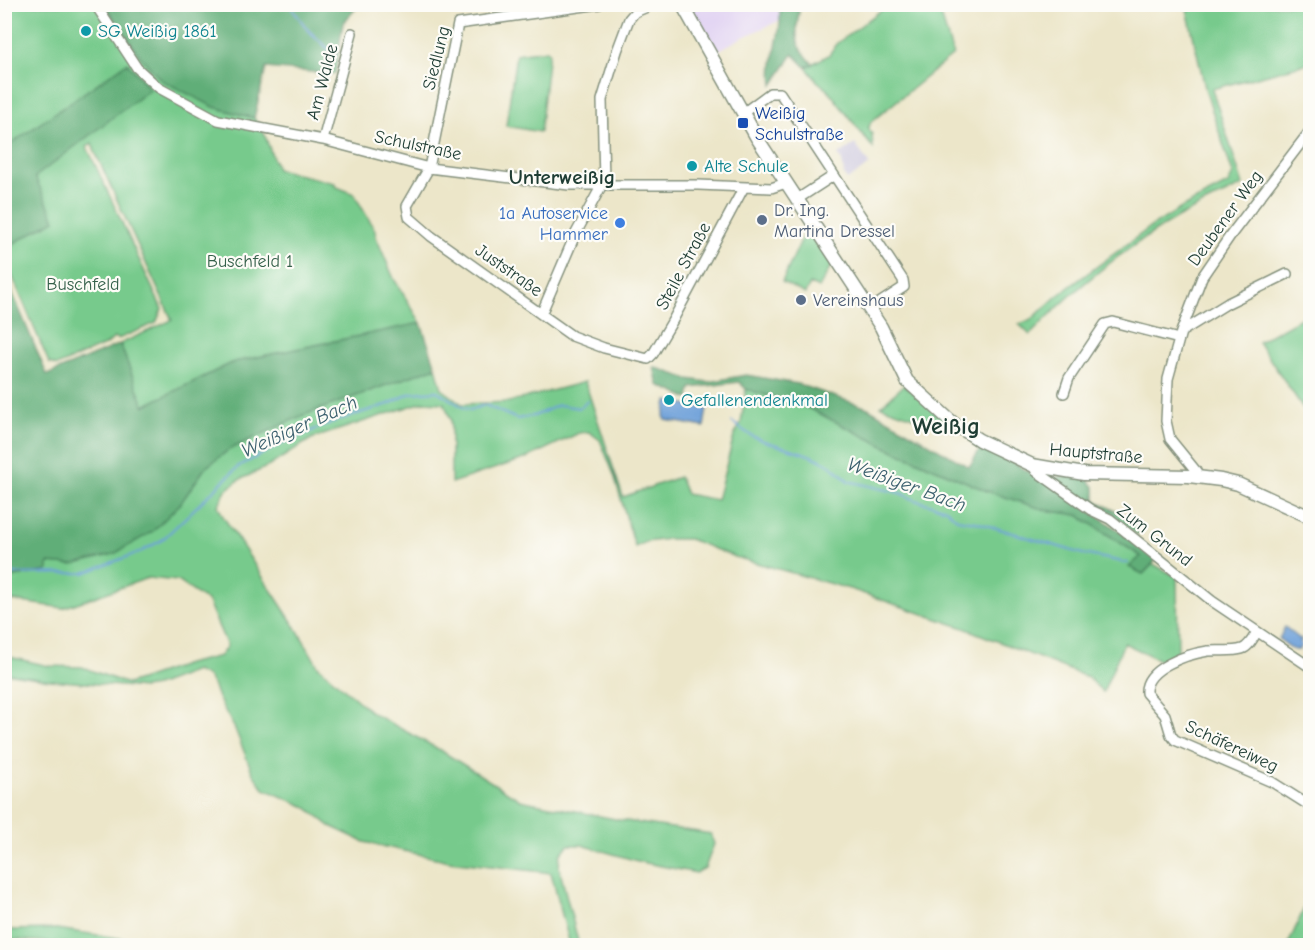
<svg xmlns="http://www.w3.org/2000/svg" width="1315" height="950" font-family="'Comic Neue',sans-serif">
<rect width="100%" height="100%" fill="#fdfcf7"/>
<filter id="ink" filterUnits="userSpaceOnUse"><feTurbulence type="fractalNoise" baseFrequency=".0167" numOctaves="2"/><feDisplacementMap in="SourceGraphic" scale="12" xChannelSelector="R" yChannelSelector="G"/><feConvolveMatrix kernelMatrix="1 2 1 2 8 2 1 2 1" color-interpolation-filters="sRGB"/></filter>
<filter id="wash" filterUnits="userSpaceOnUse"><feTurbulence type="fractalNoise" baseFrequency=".008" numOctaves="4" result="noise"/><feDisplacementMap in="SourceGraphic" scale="24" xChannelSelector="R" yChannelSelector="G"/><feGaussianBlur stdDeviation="1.35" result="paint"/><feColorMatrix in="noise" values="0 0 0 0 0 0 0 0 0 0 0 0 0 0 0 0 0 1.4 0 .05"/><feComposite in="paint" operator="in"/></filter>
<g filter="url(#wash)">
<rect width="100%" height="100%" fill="#ece6c9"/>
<!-- built -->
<path fill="#e2d4f3" d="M688,5H779L781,20L741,38L714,53Z"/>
<!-- industrial -->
<path fill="#c5c0da" d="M855,144L870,165L847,180L844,175L842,161L838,155Z"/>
<!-- green -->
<path fill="#77ca8c" stroke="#4b8460" stroke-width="1.5" d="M4,5H105L140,56L214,107L254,118L264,133L277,169L335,183V186L354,194L375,230L376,237L394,279L421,323L234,362L144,406L120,344L172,320L95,152L92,143L87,147L162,309L156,323L118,339L115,337L107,344L57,366L49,363L5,259V248L55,220L34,177L150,89L127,63L5,148Z
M888,5H938L953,55L871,122L868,129L872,134L873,148L828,90L817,81L806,67L829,55L836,44Z
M1186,5H1310V68L1309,63L1212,89L1243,185C1221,196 1199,206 1177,218C1123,249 1073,290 1030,335L1019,324L1031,320L1057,296L1149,228L1183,207L1228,184L1233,174L1206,92Z
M547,50L549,52L540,132L506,126L516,54Z
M810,230L832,264L819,288L810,284L805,294L782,282L804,234Z
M1310,313V418L1258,342Z
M436,367L442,389L462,404L509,402L585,382L623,497L679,477L686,494L717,500L734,436L741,423L746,389L806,407L888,448L987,491L1045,510L1078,515L1142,557L1130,567L1143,574L1153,564L1177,577L1178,653L1166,663L1124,643L1103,692L1087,677L964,628L853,590L735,557L689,539H668L646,542L635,547L614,475L600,440L589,432L579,433L527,458L451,483V420L444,403L423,402L311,439L269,466L239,480L226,490L218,506L224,518L298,631L318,666L372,713L440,750L520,800L620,820L711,834L714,844L705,868L696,873L641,862L582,845H568L560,855L559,867L579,945H570L551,873L449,861L364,842L330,826L306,807L264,789L253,774L235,729L218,698L214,687L208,677L196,671L156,686L144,688L50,680L5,673V656L49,666L82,667L128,684L187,664L220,656L227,646L208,602L178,581L148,578L63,608L8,600L5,598V585L10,578L25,574L48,563L72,565L180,504L205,468L230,449L301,416Z
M904,385L955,429L954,431L881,406Z
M1310,895V945H1288Z
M57,929L166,945H87L5,939V930Z"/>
<!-- forest -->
<path fill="#61ae78" stroke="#407656" stroke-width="1.5" d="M105,5H359L343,23L335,74L266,68L254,118L214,107L161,80L140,56Z
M779,5H800C796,35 791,40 813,64L806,67L793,54L773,85C769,54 784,34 779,5Z
M127,63L150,89L35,177L55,220L5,248V148Z
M4,273L47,375L120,344L144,406L234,362L421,323L436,367L301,416L230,449L205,468L180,504L152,532L114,554L72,565L48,563V571L10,578L5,585Z
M654,367L688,379L708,382L746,375L798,384L868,408L969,467L982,446C1043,477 1102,517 1157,559L1143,574L1129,567L1141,556L1078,515L1045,510L987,491L888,448L806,407L746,389L739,382L691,388L689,399L658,385Z
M1068,476L1088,479L1095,488V500L1143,526L1138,535L1092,507L1054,480L1055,477Z"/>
<!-- water -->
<path fill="#6ea0d9" stroke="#466e86" stroke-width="1.5" d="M667,401L707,408L704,427L666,420L664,416Z
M1285,627L1301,640L1299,650H1294L1279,639Z"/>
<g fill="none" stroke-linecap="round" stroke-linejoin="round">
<!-- stream -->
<path stroke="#6ea0d9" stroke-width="2" d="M289,4L308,30L335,55
M732,422C741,429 753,438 764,441C794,451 826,455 848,481L900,493L915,500L946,509L957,519L976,522L1083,554L1128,563
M4,574L84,573L140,552L162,540L239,466L287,441L338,420L389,404L411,393L437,391L464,408L471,410L485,405L517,419L534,416L559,405L579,408L588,401
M1299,645L1305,646"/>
</g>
</g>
<g filter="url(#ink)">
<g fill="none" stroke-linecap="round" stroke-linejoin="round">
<defs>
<path id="minor" d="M95,4L137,68L159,88L218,120L323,140L429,168L569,185H698L771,188L786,183
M600,4L458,24L429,168L407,206L409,217L431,236L572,336L604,348L648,359L653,354L673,320L744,187
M635,12L654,4
M743,113L770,93H780L903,280L904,287L870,309
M323,140L352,33
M796,200L833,176
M542,312L575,235L604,181L602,100L617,51L629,19L635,12
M1181,332L1228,303L1287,274
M1064,393L1069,378L1105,324L1113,322L1179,339
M1032,465L1036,471L1091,510L1110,519L1212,601L1310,667
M1195,476L1196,471L1170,439L1166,421L1168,379L1181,332L1202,277L1230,236L1310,131
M1257,632C1253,638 1249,647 1242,649C1232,652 1219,650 1208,651C1188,654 1144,668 1146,693L1165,715L1171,735L1175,740L1272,782L1310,806"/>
<path id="tertiary" d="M682,4L757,138L881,327L907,381L953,423L979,440L1032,465L1084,474L1189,476L1221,480L1238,484L1310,517"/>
</defs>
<!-- minor casing -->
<use href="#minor" stroke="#86927e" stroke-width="12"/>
<!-- tertiary casing -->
<use href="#tertiary" stroke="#86927e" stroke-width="15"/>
<!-- minor -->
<use href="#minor" stroke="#fff" stroke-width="9"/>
<!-- tertiary -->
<use href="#tertiary" stroke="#fff" stroke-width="12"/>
</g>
</g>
<!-- markers -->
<g fill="#0f9aa8" stroke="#fdfcf7" stroke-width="2">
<circle cx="86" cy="31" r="6"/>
<circle cx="692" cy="166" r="6"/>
<circle cx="669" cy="400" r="6"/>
</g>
<rect fill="#1a4fb4" stroke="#fdfcf7" stroke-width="2" x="737" y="117" width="12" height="12" rx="3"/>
<g fill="#5c6f8a" stroke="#fdfcf7" stroke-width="2">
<circle cx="762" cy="220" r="6"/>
<circle cx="801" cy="300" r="6"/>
</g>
<circle fill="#3f7fe0" stroke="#fdfcf7" stroke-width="2" cx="620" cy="223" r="6"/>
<g text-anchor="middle" stroke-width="4.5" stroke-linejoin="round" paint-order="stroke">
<!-- culture labels -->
<g font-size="18" fill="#0d838f" stroke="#fdfcf7" text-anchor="start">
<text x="98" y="37">SG Weißig 1861</text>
<text x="704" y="172">Alte Schule</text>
<text x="681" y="406">Gefallenendenkmal</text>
</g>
<!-- street labels -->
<g font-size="18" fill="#1f3d34" stroke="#fdfcf7">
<text transform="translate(436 58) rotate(-76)" y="6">Siedlung</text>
<text transform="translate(322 82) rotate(-75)" y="6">Am Walde</text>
<text transform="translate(418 145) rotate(12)" y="6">Schulstraße</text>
<text transform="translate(1225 218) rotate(-54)" y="6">Deubener Weg</text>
<text transform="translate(683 266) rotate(-62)" y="6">Steile Straße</text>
<text transform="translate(509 270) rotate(35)" y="6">Juststraße</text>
<text transform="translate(1096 453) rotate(5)" y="6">Hauptstraße</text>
<text transform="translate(1155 535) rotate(38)" y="6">Zum Grund</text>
<text transform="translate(1232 746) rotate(25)" y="6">Schäfereiweg</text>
</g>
<!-- transit labels -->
<g font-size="18" fill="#164399" stroke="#fdfcf7" text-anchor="start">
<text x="755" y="119">Weißig<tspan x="755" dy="21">Schulstraße</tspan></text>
</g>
<!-- service labels -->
<g font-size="18" fill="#4e5e75" stroke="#fdfcf7" text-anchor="start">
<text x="774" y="216">Dr. Ing.<tspan x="774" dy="21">Martina Dressel</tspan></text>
<text x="813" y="306">Vereinshaus</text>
</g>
<!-- shop labels -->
<g font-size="18" fill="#366cbe" stroke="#fdfcf7" text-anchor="end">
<text x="608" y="219">1a Autoservice<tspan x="608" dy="21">Hammer</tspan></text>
</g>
<!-- park labels -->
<g font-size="18" fill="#35604a" stroke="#fdfcf7">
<text x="250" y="267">Buschfeld 1</text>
<text x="83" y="290">Buschfeld</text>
</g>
<!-- water labels -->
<g font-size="20" font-style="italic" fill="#3b606e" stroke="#fdfcf7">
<text transform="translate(299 426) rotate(-24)" y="7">Weißiger Bach</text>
<text transform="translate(907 484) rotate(20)" y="7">Weißiger Bach</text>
</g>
<!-- quarter labels -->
<g font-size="21" font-weight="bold" fill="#1f3d34" stroke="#fdfcf7">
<text x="562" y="184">Unterweißig</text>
</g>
<!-- district labels -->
<g font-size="24" font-weight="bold" fill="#1f3d34" stroke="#fdfcf7">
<text x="946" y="434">Weißig</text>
</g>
</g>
<!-- margin -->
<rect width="1315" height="950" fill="none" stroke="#fdfcf7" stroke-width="24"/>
</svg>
